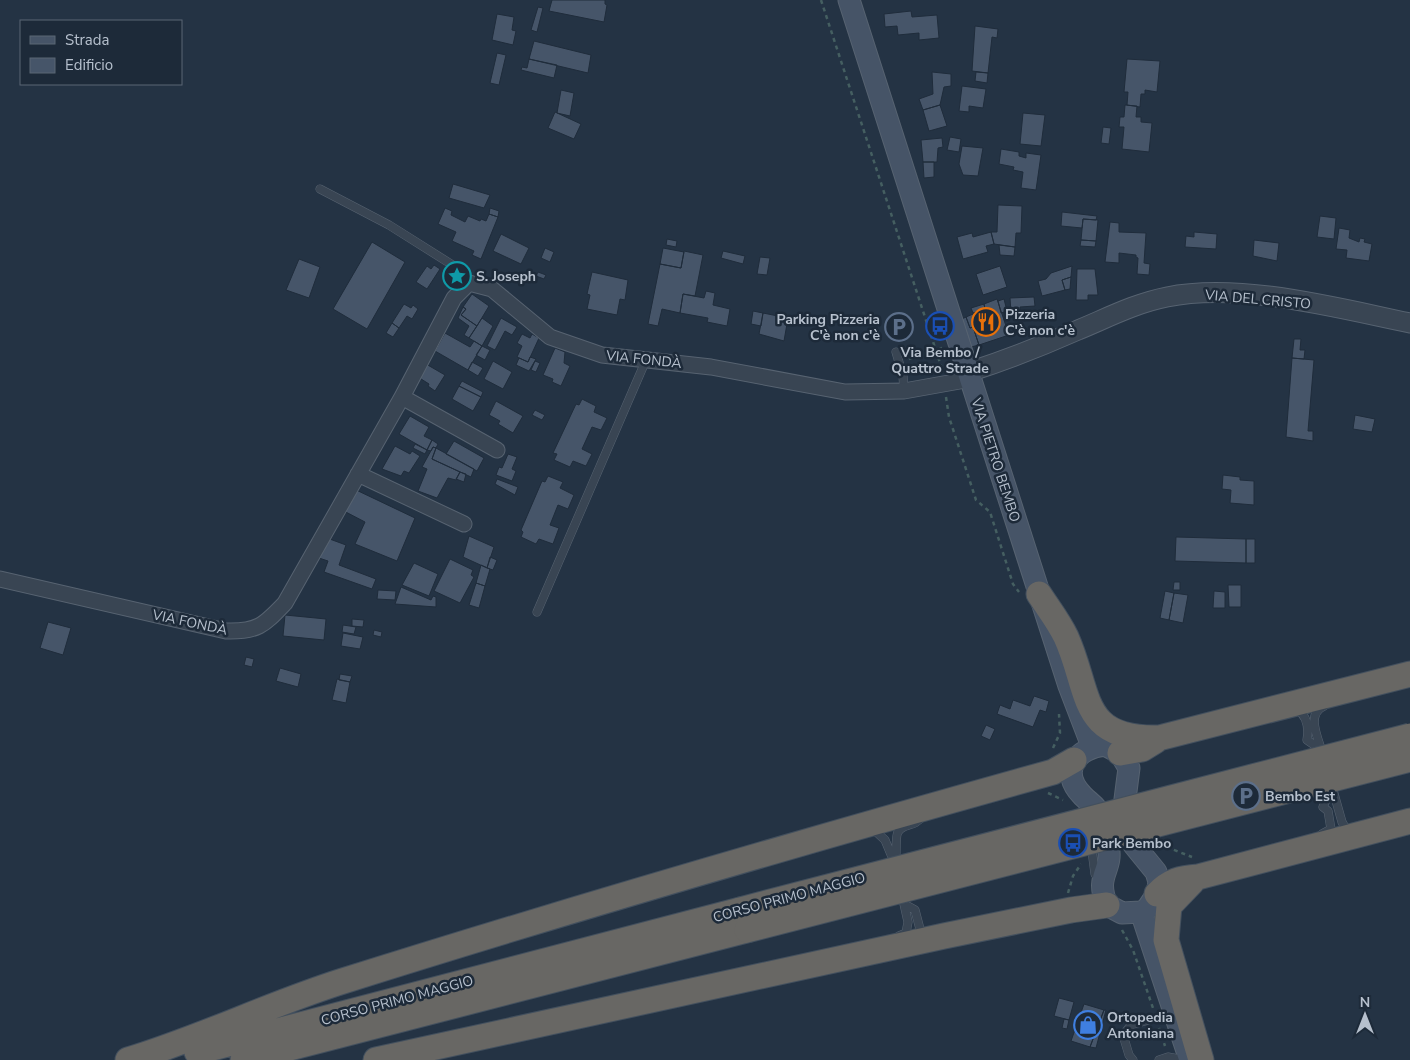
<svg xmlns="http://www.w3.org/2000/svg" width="1410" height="1060" font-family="'Nunito Sans',sans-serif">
<rect width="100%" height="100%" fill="#243344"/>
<!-- building -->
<path fill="#465569" stroke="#1f2c3b" d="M552,0H605V4L607,5L604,22L549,11Z
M538,7L543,8L537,32L531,30Z
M911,11L912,17L937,15L939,38L919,40V33L898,35L897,26L885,27L884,14Z
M497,14L514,17L512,30L516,31L513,45L492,40Z
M975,26L998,29L997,38L992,37L988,73L972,71Z
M534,41L591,55L588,73L529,59Z
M497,53L506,55L499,85L490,83Z
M529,59L557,65L554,78L521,70L522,67L527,68Z
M1127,59L1160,61L1157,92L1145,90V94H1141L1140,107L1127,105L1128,92H1124Z
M932,72L951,74V86L944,87L940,105L923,110L919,99L933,94Z
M976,72L988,73L987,83L975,81Z
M962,86L986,89L983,108L969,106V112L959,111Z
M561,90L574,93L570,116L557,113Z
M940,105L947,126L929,131L923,110Z
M1125,105L1137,106L1136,117H1141V122L1152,123L1149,152L1122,149L1124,127H1119L1120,117H1124Z
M555,112L581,124L574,139L548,128Z
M1023,113L1045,115L1041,146L1020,144Z
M1103,127L1111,128L1109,144L1101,143Z
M950,137L961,139L959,152L947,150Z
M942,138L943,147L938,148L937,162H923L921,140Z
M962,146L983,148L978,176L963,175L959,164Z
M1001,149L1019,152V156L1026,158V153L1041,155L1036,190L1021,188L1023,172L1013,170L1014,167L999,164Z
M923,162H934V177L924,178Z
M453,184L490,195L484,208L449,198Z
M998,205L1022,206L1021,233H1016L1015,247L994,244L991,232H997Z
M445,208L452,211L451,215L465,222L468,216L480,221L481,219L486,221L489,214L498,217L481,259L472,255L474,251L452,241L456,232L438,224Z
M490,208L499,211L498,217L489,214Z
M1062,212L1097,216L1096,220L1083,219L1082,228L1061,226Z
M1320,216L1336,218L1334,239L1317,237Z
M1083,219L1098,220L1096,241L1081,240Z
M1110,222L1119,223V232L1146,233L1144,263L1150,264L1149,275L1137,274L1138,258L1136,257V255L1119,253V263L1105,262Z
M1339,228L1350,230L1349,238L1359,242L1360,238L1365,239L1364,242L1372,244L1369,261L1346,258L1347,250L1336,249Z
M991,232L994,244L986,246L988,252L963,259L957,237L972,233L973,237Z
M1194,232L1217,234L1216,249L1185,247L1186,236L1194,237Z
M501,234L529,248L521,264L493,251Z
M667,239L677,241L676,247L666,245Z
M1081,240L1096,241L1095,247L1080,246Z
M1254,240L1279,243L1277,261L1253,256Z
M372,242L405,262L367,329L333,309Z
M999,245L1015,247L1014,256L1000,255Z
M545,248L554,252L550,262L541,258Z
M663,248L684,252L681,268L660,264Z
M684,251L703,255L695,296L683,294L680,313L662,309L658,326L648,324L660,264L681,268Z
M723,251L745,256L743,264L721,258Z
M760,257L770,258L767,275L757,274Z
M299,259L320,267L309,298L286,290Z
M434,265L440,269L427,289L416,282L427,266L431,269Z
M1000,266L1007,287L983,295L976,274Z
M1072,266L1071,277L1062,280L1065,290L1042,296L1038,281L1046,279L1051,273Z
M1077,269H1095L1098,295H1088V300H1076Z
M538,272L546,275L544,279L536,276Z
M592,272L628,280L625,300L620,299L617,315L587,309L590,295L587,294Z
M1071,277L1070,289L1065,290L1062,280Z
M706,291L715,293L713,305L730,309L727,326L707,322L708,318L680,313L683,294L704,298Z
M472,294L489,306L477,326L461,315L466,309L463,307Z
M1034,297L1035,306L1020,307V312L1011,313L1010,298Z
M997,299L1009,335L979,345L973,327L970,328L966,317L985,309L984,304Z
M1004,299L1007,311L1001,313L998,301Z
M404,304L411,308L413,305L418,309L412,319L407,316L399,328L392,323Z
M984,304L985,309L973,313L971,308Z
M463,307L466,309L461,315L477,326L469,338L464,335L469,326L458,318Z
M753,311L763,313L761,326L751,324Z
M763,313L788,318L784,341L759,334Z
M966,317L970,328L973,327L979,345L971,347L962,319Z
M482,318L493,326L482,346L469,338Z
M501,318L517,327L512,335L505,331L495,350L487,346Z
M392,323L399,328L393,337L386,333Z
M445,333L470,347L474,341L482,346L468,370L435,351Z
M522,334L530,338L532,334L539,338L528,362L517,357L522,346L517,343Z
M1294,339H1301L1300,350H1305L1304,359L1292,358Z
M482,346L490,350L485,360L476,355Z
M555,348L565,352L564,363L570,366L561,386L552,382L553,379L543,375Z
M530,357L536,359L529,371L516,365L519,358L528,362Z
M1292,358L1314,360L1308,431H1313V441L1286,437Z
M493,361L512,372L503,389L484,379Z
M535,361L540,363L536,372L531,370Z
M472,362L483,368L478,376L468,370Z
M426,364L445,375L435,391L428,386L429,384L418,377Z
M462,381L483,392L481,397L459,386Z
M459,386L481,397L473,411L452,399Z
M582,399L596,406L594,412L607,418L601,430L592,427L582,449L592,454L586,466L573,461L570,467L554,460L557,454L553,453L576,404L579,405Z
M496,401L523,416L513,433L498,424L500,421L489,415Z
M535,410L545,415L542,420L532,415Z
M1355,415L1375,419L1372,432L1353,429Z
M410,416L429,427L424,436L432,440L427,450L399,434Z
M432,440L438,444L436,448L433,447L431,451L427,450Z
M454,441L484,458L477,471L446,454Z
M415,444L427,450L425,454L413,448Z
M395,446L410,454L412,451L420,456L409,473L404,471L401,476L382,469Z
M433,447L436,448L432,459L460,472L456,480L448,478L437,498L418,491L427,469L422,467Z
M436,448L474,469L471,477L432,459Z
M508,454L517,457L512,469L516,471L512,481L496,475L499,467L502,468Z
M460,472L466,474L464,482L456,479Z
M1223,475L1240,477V480L1254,481V505L1230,503L1231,490L1222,489Z
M548,476L563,482L560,488L574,495L568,509L558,505L550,525L559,528L553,544L539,539L536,544L521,537L523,532L521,530L542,481L545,482Z
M497,479L518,487L515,495L495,484Z
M352,488L415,518L397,561L355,544L365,522L340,509Z
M469,536L494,547L487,568L463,557Z
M1176,537L1246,539V563L1175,561Z
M327,538L346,545L339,565L376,579L372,589L324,572L328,561L319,558Z
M1246,539H1255V563H1246Z
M490,557L497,560L493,570L487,568Z
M450,559L473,570L471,575L474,577L460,603L434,591Z
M414,563L438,574L429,596L402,585Z
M481,565L490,569L485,586L476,583Z
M1174,582H1180V590H1173Z
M476,583L485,586L479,608L469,605Z
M1228,585H1241V607H1229Z
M401,587L431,600L433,596L436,597V607L395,604Z
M378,590L396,591L395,600L377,599Z
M1165,591L1174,593L1169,620L1160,618Z
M1214,591L1225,592V608H1213Z
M1174,593L1188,595L1183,623L1169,620Z
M285,615L326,619L324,640L283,636Z
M352,619L364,620L363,627L352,626Z
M48,622L71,628L63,655L40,648Z
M343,625L356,627L354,634L342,632Z
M374,630L382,632L381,637L373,635Z
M343,633L363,637L360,649L341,646Z
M246,657L254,659L252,667L244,665Z
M280,668L301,674L298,687L276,681Z
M340,674L352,676L350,682L339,680Z
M337,679L350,682L346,703L332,700Z
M1034,696L1049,701L1046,712L1040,710L1033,727L997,714L1000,705L1010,709L1013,700L1030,706Z
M986,725L995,729L990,740L981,736Z
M1059,998L1074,1002L1069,1020L1054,1016Z
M1084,1004L1104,1010L1090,1047L1071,1041Z
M1104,1010H1106L1096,1048L1090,1047Z
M1064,1019L1069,1020L1067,1029L1062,1028Z"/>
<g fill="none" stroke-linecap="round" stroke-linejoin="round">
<defs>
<path id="service" d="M320,189L389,225L462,271L469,283
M896,352L903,376L904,391
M537,612L646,360
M1297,709C1307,716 1309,728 1307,740L1320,749
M1323,755C1319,740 1305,714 1324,706
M1331,783L1342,822L1348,833
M872,828L885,840L895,864C897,857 895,836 898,832C903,823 916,827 921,817
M1322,834L1331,829L1328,811L1323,807L1332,786
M1091,843L1095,874L1098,878
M899,936L906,933L908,922L904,904L915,910L921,933L925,935
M1133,1060L1129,1055L1123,1035L1131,1025L1173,1013
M1159,1060L1168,1057L1184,1060"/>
<path id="minor" d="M402,397L497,450
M358,474L464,524
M0,579L226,631C258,632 264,625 285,603L402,397L454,298L469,283L492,289L550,337L602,355L711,367L845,392L904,391L971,379"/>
<path id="tertiary" d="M969,372C1006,360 1042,346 1078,330C1107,318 1136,303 1167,297C1240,282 1337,308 1410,323"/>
<path id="secondary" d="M849,0L1069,686L1092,746
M1105,745L1120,753L1129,768L1124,807L1134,845L1156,872L1159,882L1157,894L1147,909L1141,912L1122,913L1107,905C1094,874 1114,871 1108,845C1107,835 1104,824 1100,815C1097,806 1088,802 1082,795C1059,771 1076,748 1105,745Z
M1141,912L1189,1057"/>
<path id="trunk" d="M1039,594C1048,608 1059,622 1066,637C1091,692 1078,740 1159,738L1410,674
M1120,753L1142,749L1155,741
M1192,882L1169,906L1166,940L1201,1060
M1157,894C1169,881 1181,878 1198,877L1410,821
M197,1052L740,910
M128,1060C201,1038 270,1004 343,981C578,907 816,838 1053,772L1074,760
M243,1060L747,930
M376,1060L944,936L1071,910L1107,905"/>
</defs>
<!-- service casing -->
<use href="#service" stroke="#576371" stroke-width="9"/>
<!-- minor casing -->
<use href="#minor" stroke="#576371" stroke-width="17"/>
<!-- tertiary casing -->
<use href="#tertiary" stroke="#576371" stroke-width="21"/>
<!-- secondary casing -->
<use href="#secondary" stroke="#576371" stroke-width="23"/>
<!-- trunk casing -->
<use href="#trunk" stroke="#43505e" stroke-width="27"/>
<!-- path -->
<path stroke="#455f61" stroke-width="2.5" stroke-dasharray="4 4" stroke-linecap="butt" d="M821,0L942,369
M909,359L942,348
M946,397L949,417L976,500L990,512L1013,584L1019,592
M1053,748L1060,733L1059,714
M1048,793L1063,800
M1159,844L1192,857
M1068,893L1073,876L1081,864
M1122,930L1133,950L1153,1008
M1159,1028L1165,1046"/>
<!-- service -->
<use href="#service" stroke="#394553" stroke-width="8"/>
<!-- minor -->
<use href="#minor" stroke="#394553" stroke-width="15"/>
<!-- tertiary -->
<use href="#tertiary" stroke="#394553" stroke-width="19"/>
<!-- secondary -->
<use href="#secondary" stroke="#465467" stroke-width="21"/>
<!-- trunk -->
<use href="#trunk" stroke="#686764" stroke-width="25"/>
<defs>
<path id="trunk-bridge" d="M740,910L1410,736
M747,930L1410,759"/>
</defs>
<!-- trunk-bridge casing -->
<use href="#trunk-bridge" stroke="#43505e" stroke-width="27" stroke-linecap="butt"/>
<!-- trunk-bridge -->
<use href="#trunk-bridge" stroke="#686764" stroke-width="25"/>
</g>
<!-- icons -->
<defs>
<symbol id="sight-ring" viewBox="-11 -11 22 22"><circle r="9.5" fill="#1d2a39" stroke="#0f9aa8" stroke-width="1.5"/><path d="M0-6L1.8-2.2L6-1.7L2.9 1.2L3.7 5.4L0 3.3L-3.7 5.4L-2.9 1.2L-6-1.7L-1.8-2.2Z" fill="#0f9aa8"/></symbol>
<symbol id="restaurant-ring" viewBox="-11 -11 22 22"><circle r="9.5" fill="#1d2a39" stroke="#e8710a" stroke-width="1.5"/><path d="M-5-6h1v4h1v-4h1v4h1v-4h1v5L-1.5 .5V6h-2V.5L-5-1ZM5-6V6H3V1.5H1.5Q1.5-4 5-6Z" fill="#e8710a"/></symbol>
<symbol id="bus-ring" viewBox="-11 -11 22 22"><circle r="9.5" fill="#1d2a39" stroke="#1a4fb4" stroke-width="1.5"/><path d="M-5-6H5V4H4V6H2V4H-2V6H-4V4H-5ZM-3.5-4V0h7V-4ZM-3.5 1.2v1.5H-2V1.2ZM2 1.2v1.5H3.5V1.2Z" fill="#1a4fb4"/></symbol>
<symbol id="parking-ring" viewBox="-11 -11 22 22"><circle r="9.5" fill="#1d2a39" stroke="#5c6f8a" stroke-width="1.5"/><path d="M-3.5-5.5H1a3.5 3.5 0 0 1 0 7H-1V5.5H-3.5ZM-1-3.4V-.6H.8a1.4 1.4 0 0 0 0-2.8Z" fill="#5c6f8a"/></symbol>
<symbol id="shop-ring" viewBox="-11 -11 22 22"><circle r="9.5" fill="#1d2a39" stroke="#3f7fe0" stroke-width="1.5"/><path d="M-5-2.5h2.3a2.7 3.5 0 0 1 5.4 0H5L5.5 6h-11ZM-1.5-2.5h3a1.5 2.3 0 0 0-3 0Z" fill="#3f7fe0"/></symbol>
</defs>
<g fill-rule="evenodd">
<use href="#sight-ring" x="441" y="260" width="32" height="32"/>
<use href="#restaurant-ring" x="970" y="306" width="32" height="32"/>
<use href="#bus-ring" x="924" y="310" width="32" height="32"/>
<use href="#parking-ring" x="883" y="311" width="32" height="32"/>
<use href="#parking-ring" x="1230" y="780" width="32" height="32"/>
<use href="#bus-ring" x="1057" y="827" width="32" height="32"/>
<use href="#shop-ring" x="1072" y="1009" width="32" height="32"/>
</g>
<g text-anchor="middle" stroke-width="5" stroke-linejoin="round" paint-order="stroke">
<!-- poi labels -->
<g font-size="14" font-weight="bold" fill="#b6c0cd" stroke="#1d2a39" text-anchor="start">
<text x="476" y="281">S. Joseph</text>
<text x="1005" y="319">Pizzeria<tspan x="1005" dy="16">C'è non c'è</tspan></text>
<text x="880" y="324" text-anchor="end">Parking Pizzeria<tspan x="880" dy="16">C'è non c'è</tspan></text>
<text x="940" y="357" text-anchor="middle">Via Bembo /<tspan x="940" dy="16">Quattro Strade</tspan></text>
<text x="1265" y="801">Bembo Est</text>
<text x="1092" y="848">Park Bembo</text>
<text x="1107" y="1022">Ortopedia<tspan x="1107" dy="16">Antoniana</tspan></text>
</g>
<!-- street labels -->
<g font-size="14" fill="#b6c0cd" stroke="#1d2a39">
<text transform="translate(1258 299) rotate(5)" y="5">VIA DEL CRISTO</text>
<text transform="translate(644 359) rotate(6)" y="5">VIA FONDÀ</text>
<text transform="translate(996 460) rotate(72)" y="5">VIA PIETRO BEMBO</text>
<text transform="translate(190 622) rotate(12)" y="5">VIA FONDÀ</text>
<text transform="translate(789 897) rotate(-15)" y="5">CORSO PRIMO MAGGIO</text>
<text transform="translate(397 1000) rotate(-15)" y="5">CORSO PRIMO MAGGIO</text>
</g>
</g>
<!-- legend -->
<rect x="20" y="20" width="162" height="65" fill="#1d2a39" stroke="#5a6674"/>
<rect x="30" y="36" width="25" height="8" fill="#465467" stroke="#5a6674"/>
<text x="65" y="45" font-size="15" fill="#b6c0cd">Strada</text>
<rect x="30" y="58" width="25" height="15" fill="#465569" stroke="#5a6674"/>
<text x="65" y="70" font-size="15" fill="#b6c0cd">Edificio</text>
<!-- north arrow -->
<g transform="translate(1365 1015)" stroke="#1d2a39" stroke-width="4" paint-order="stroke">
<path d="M0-4L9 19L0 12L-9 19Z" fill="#b6c0cd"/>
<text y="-8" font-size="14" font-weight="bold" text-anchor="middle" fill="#b6c0cd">N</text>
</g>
</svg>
